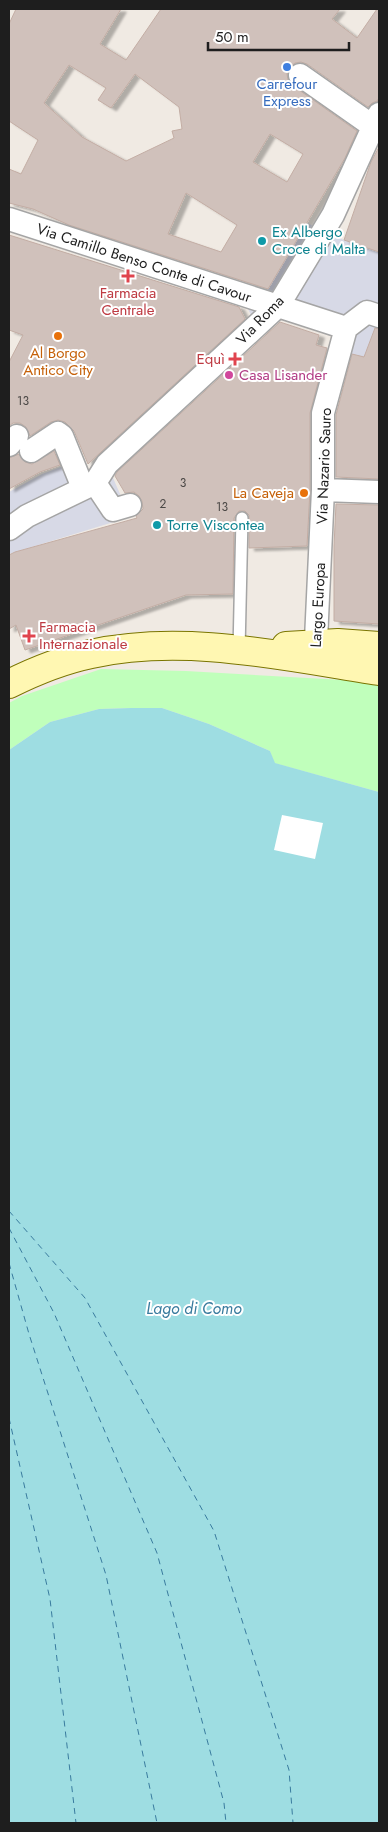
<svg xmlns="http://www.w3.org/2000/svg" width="388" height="1832" font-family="Jost,sans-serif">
<defs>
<filter id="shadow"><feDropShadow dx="5.5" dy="3" stdDeviation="1" flood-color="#0004"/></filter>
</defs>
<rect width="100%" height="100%" fill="#f0eae3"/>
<!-- park -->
<path fill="#c0ffbb" d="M101,669L186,671L379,682V792L274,763L270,751L209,724L162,708H131L99,709L50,722L9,750V703L22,696Z"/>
<!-- plaza -->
<path fill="#d7d9e6" d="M307,223L344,240L379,252V337L373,334L364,357L337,351L336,334L293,318L253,319L247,307L266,292Z
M74,462L88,473L107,464L130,517L9,554V492L42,474Z"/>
<!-- water -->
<path fill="#9edde2" d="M131,708H162L209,724L270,751L275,763L379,792V1823H9V750L50,722L99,709Z"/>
<!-- pier -->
<path fill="#fff" d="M282,815L323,823L315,859L274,850Z"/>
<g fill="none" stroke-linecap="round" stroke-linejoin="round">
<!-- ferry -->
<path stroke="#397b9e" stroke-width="1" stroke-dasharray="6 5" stroke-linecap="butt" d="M9,1211L85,1298L214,1531L289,1770L293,1823
M9,1228L54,1313L157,1553L224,1803L226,1823
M9,1263L29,1334L106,1575L157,1823
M9,1418L50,1599L76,1823"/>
</g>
<!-- building -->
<path fill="#d0c1bb" stroke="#c3ada4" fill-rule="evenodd" filter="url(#shadow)" d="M16,9H121L100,44L126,60L161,9H340L332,19L357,38L377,9H379V98L377,101L372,103L368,107L307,64L301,62L295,63L289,68L287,74L288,80L292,85L357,131L345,158L268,289L69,225L33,209L9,203V169L21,174L38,140L9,121V24ZM69,65L106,88L98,100L111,108L135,74L179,107L182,129L172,131L174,138L126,161L82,137L44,103ZM270,134L303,154L287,182L253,162ZM186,193L237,225L221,252L168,234Z
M379,147V252L344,240L371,162Z
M9,235L239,307L245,319L88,464L74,431L65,422L58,420L51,422L30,436L26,427L20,423H13L9,426V362L23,335L9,330Z
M280,322L319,335L316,345L327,348L310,413V490L307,546L249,548V515L245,511H239L234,518L233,594L186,595L25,650L16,625L9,629V555L15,552L137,518L136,516L143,509L142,501L139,496L134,492L125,493L115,476L117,472Z
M375,328L379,329V479L336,477V415L352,354L364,357Z
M54,451L60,465L40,472L9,489V458L19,454L25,462L32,464Z
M336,504L379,505V624L334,621V546Z"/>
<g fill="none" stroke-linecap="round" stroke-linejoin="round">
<defs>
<path id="lane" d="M239,650L242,518"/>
<path id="street" d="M300,75L374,127
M9,219L346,328
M346,328L367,312L379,316
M9,445L17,436
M31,451L58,433L62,436L83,488
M95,483L113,510L130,505
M323,490L379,492
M9,529L27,516L95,483L107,464L278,306L333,215L379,114
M315,661L323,490V413L346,328"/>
<path id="secondary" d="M286,646L338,643L379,646
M9,684C35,671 62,660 91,654C185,633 286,657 379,671"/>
</defs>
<!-- lane casing -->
<use href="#lane" stroke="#a5a5a5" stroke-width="14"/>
<!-- street casing -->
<use href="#street" stroke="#a5a5a5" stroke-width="25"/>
<!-- secondary casing -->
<use href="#secondary" stroke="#7a7500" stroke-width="30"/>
<!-- lane -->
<use href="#lane" stroke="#fff" stroke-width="11"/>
<!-- street -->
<use href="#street" stroke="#fff" stroke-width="22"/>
<!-- secondary -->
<use href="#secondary" stroke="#fff7b2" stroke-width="28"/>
</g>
<!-- markers -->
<circle fill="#3f7fe0" stroke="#fff" stroke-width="2" cx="287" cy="67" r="5"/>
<g fill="#0f9aa8" stroke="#fff" stroke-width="2">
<circle cx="262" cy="241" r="5"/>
<circle cx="157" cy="525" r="5"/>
</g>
<g fill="#e0444e" stroke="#fff" stroke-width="2">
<path d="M125.5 268.5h5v5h5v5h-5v5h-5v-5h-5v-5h5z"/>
<path d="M232.5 351.5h5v5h5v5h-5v5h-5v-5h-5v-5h5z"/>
<path d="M26.5 628.5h5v5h5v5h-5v5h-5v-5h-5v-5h5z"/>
</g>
<g fill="#e8710a" stroke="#fff" stroke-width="2">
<circle cx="58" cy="336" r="5"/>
<circle cx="304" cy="493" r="5"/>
</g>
<circle fill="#d1479c" stroke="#fff" stroke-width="2" cx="229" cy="375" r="5"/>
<g text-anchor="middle" stroke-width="4" stroke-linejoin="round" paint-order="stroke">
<!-- number labels -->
<g font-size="12" fill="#4a4745">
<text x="23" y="405">13</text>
<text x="183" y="487">3</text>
<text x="163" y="508">2</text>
<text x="222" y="511">13</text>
</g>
<!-- shop labels -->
<g font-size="15" fill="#366cbe" stroke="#fff">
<text x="287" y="89">Carrefour<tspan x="287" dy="17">Express</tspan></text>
</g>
<!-- culture labels -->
<g font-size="15" fill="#0d838f" stroke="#fff" text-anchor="start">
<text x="272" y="237">Ex Albergo<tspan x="272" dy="17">Croce di Malta</tspan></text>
<text x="167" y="530">Torre Viscontea</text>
</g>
<!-- street labels -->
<g font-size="15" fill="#1e1e1e" stroke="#fff">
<text transform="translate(144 263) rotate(18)" y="5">Via Camillo Benso Conte di Cavour</text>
<text transform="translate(260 320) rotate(-46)" y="5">Via Roma</text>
<text transform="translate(324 466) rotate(-88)" y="5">Via Nazario Sauro</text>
<text transform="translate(318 605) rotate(-87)" y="5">Largo Europa</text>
</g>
<!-- health labels -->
<g font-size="15" fill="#be3a42" stroke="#fff">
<text x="128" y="298">Farmacia<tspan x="128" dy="17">Centrale</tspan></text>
<text x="225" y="364" text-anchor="end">Equì</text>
<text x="39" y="632" text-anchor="start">Farmacia<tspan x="39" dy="17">Internazionale</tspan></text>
</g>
<!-- food labels -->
<g font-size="15" fill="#c56008" stroke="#fff">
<text x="58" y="358">Al Borgo<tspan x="58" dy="17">Antico City</tspan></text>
<text x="294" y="498" text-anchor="end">La Caveja</text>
</g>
<!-- hotel labels -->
<g font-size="15" fill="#b23c85" stroke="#fff" text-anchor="start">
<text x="239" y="380">Casa Lisander</text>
</g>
<!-- water labels -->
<g font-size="16" font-style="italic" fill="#397b9e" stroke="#fff">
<text x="194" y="1314">Lago di Como</text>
</g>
</g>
<!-- border -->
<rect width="388" height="1832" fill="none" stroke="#1e1e1e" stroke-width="20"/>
<!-- scale -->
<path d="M208 42v8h141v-8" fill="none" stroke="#1e1e1e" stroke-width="2.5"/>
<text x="215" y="42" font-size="15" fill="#1e1e1e" stroke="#ffffff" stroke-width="4" paint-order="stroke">50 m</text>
</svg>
